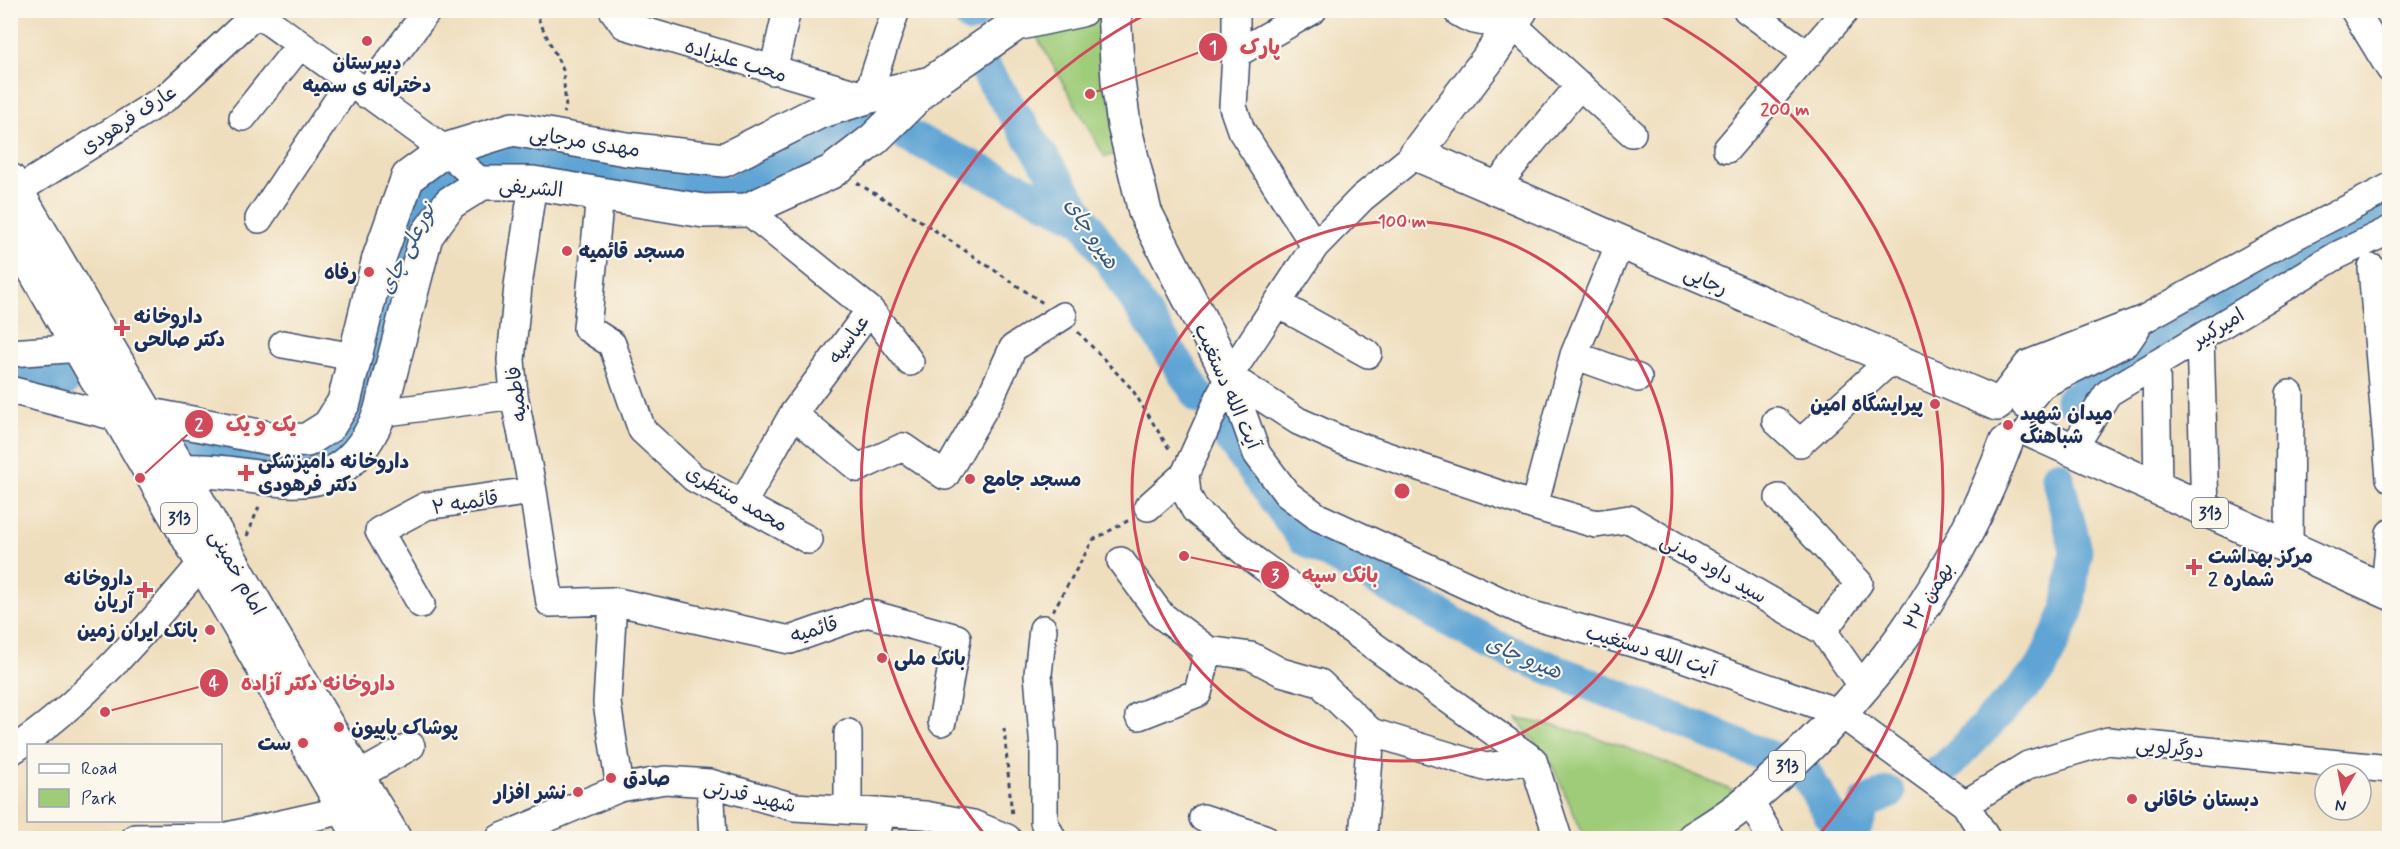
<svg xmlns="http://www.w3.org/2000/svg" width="2400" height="849" font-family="Mynerve,'Playpen Sans Arabic',sans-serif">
<rect width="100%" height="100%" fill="#fbf7ec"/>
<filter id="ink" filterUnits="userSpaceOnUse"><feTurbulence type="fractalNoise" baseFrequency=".0167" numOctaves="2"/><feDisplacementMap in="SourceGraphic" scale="12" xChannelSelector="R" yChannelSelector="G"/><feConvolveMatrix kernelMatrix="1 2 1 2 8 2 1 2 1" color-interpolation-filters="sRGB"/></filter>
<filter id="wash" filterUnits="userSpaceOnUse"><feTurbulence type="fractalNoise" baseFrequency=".008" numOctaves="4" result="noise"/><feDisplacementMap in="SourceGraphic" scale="24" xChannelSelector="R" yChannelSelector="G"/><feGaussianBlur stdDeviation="1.35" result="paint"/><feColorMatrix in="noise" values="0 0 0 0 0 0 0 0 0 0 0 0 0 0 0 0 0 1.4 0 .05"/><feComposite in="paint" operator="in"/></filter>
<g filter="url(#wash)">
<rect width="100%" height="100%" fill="#efdebd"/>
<!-- park -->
<path fill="#9fcc79" stroke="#5d7e6c" stroke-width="1.5" d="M1102,16L1118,153L1105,157L1036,35L1043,27Z
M1517,719C1595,730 1668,764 1741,794L1686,838H1585L1552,765Z"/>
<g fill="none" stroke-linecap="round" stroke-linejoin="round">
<!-- river -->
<path stroke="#5ea4d4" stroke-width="33" d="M971,10V17
M985,69L1200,398
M906,135L1083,219
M481,163L546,159L731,192L870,120
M10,371L18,370L64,381
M2071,400C2175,333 2279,269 2390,214
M1226,433L1304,539L1493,645L1804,771L1844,838
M182,442L277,462L326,451L365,394L378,303L445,175
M1939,771L1945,768L2041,669L2068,611L2076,550L2057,476
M1851,838L1866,803L1889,793"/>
</g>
</g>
<g filter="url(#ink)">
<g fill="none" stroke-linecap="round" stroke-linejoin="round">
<defs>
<path id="minor" d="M253,10L445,150L482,183
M613,10L624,25L867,97L896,10
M1236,10V54L1313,10
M1747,10L1808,55
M2354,10L2390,69
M1512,24L1632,133
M1236,54L1233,107L1241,130L1315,246
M773,71L787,10
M365,94L428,10
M243,117L300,45
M1727,149L1846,10
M533,183L518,286L511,360L514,395L533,491L550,603L613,601L790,640L867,613L957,638L942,722
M1494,188L1580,85
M17,191L167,97L257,13
M600,195L587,328L612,344L642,430L694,478L809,540
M259,219L350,82
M2372,268L2390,478
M1278,304L1368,354
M870,310L910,362
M2200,338L2205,511
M283,344L354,357
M10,353L81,348
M1574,355L1638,378
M2156,364L2158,489
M1229,376L1257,454L1287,494L1318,517L1529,614L1672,654L1840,713L1965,804L1986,838
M1229,376L1298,421L1343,441L1534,506L1596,524L1629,519L1823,631L1863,688
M10,390L120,418
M1997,404L2028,364L2144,319L2260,254L2390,187
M2025,405L2042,385L2127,342L2136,329
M380,413L514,395
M793,414L858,468L903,447L945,476L991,396L1013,348L1063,316
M1776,421L1800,443L1892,359
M2072,450L2108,393L2336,256L2390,230
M1185,474L1187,495L1195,510L1254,560L1533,760L1558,838
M1779,498L1859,583L1823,631
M743,503L793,414L870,310L747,210
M1534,506L1574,355L1620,243
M1148,507L1185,474L1229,376L1315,246L1362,198L1416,154
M2390,533L2385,589L2390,588
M2289,549L2290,394
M1121,561L1161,615L1208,650L1251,656L1281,672L1320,683L1371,732
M613,601L607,703L620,788
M421,604L379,531L426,506L533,491
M1043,629L1038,674L1044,749V822L1052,838
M1139,716L1198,693L1208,650
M848,733V810
M10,752C86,702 145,631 203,562
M356,777L411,746
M710,783L713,838
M1749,800L1771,838
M1965,804L2028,765L2108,741L2390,769
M1203,818L1264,838
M135,838L223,837L344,810
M500,838L620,788L665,780L710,783L794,807L925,815L973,824L1007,838
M876,838L881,812
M1363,838L1371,732L1485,767L1533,760"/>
<path id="major" d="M1114,10L1118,81L1124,125L1145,212L1229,376
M1460,10C1478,22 1500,22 1518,10
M1521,10L1488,59L1416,154L1997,404
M10,180L181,471L272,633L394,838
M10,228L361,838
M145,414L284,441L307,440L329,426L344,402L379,258L408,177L445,150L513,129L626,149L724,160L819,112L867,97L931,83
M2031,431L2390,593
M181,471C265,466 337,520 380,413L426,236L450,203L482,183H533L704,211L747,210L831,172L874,139L931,83L1016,24L1081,10
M1694,838C1713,826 1733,814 1750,799C1865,704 1954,583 2006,443"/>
</defs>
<!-- minor casing -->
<use href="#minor" stroke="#3b496c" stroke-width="30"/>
<!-- major casing -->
<use href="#major" stroke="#3b496c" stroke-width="36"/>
<!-- path -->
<path stroke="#3b496c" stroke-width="3" stroke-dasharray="4.5 4.5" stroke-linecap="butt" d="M534,10L563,70L566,109L564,113
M857,183L921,221L1043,303
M1078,332L1132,389L1171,452
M247,536L260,504
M1053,611L1093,540L1131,519
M1004,728L1012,816"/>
<!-- minor -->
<use href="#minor" stroke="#fff" stroke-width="27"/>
<!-- major -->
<use href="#major" stroke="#fff" stroke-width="33"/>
</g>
</g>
<!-- distance rings -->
<g fill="none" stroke="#d1495b" stroke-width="3">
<circle cx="1402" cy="491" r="270"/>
<path d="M985 835A541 541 0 0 1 1152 11M1652 11A541 541 0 0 1 1819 835"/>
</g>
<!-- markers -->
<g fill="#d1495b" stroke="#fbf7ec" stroke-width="2">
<circle cx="367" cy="41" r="6"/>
<circle cx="567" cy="251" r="6"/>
<circle cx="369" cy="272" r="6"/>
<path d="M119 319h6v6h6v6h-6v6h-6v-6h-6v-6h6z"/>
<circle cx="1935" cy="404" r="6"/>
<circle cx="2008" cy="425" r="6"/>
<path d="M243 464h6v6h6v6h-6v6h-6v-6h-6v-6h6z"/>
<circle cx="970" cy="479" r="6"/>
<path d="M2191 558h6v6h6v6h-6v6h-6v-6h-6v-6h6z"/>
<path d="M142 581h6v6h6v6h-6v6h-6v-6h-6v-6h6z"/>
<circle cx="210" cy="630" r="6"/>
<circle cx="882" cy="658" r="6"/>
<circle cx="339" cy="727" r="6"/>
<circle cx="303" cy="743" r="6"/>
<circle cx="611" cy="778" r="6"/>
<circle cx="578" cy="792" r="6"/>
<circle cx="2132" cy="799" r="6"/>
</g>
<g text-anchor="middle" stroke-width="4.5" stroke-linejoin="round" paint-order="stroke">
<!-- shield labels -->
<g fill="#fbf7ec" stroke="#5e6b89" stroke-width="1.5">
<rect x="2192" y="498" width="36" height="30" rx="4.5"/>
<rect x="161" y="503" width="36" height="30" rx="4.5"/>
<rect x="1769" y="751" width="36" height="30" rx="4.5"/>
</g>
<g font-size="18" font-weight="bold" fill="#1b2f5e">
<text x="2210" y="519">313</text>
<text x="179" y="524">313</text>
<text x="1787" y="772">313</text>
</g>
<!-- street labels -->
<g font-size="20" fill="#1b2f5e" stroke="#fbf7ec">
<text transform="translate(736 60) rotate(17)" y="7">محب علیزاده</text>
<text transform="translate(128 119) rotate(-33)" y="7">عارف فرهودی</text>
<text transform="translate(585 141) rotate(9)" y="7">مهدی مرجایی</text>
<text transform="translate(531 187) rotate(5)" y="7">الشریفی</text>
<text transform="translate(1706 280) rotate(23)" y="7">رجایی</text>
<text transform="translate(2218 327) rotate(-31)" y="7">امیرکبیر</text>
<text transform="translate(848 339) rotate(-54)" y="7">عباسیه</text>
<text transform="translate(1228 386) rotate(66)" y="7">آیت الله دستغیب</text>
<text transform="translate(516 394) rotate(-97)" y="7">فاطمیه</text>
<text transform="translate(737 498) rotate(30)" y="7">محمد منتظری</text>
<text transform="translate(465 502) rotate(-9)" y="7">قائمیه ۲</text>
<text transform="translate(1714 568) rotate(30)" y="7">سید داود مدنی</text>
<text transform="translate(238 572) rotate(61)" y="7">امام خمینی</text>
<text transform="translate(1928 596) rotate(-58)" y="7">۲۲ بهمن</text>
<text transform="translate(814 629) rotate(-16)" y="7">قائمیه</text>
<text transform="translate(1651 650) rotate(17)" y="7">آیت الله دستغیب</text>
<text transform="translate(2170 747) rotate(6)" y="7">دوگرلویی</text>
<text transform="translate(750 795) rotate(13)" y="7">شهید قدرتی</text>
</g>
<!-- poi labels -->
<g font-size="20" font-weight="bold" fill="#1b2f5e" stroke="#fbf7ec" text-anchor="start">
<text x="367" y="69" text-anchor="middle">دبیرستان<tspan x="367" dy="23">دخترانه ی سمیه</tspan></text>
<text x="579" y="258">مسجد قائمیه</text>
<text x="357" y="279" text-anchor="end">رفاه</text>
<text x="134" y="323">داروخانه<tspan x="134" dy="23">دکتر صالحی</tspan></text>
<text x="1923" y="411" text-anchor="end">پیرایشگاه امین</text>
<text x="2020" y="420">میدان شهید<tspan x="2020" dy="23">شباهنگ</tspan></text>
<text x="258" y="468">داروخانه دامپزشکی<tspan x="258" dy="23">دکتر فرهودی</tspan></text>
<text x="982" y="486">مسجد جامع</text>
<text x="2208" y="563">مرکز بهداشت<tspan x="2208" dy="23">شماره 2</tspan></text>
<text x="133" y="585" text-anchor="end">داروخانه<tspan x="133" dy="23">آریان</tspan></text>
<text x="198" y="637" text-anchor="end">بانک ایران زمین</text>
<text x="894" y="665">بانک ملی</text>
<text x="351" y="734">پوشاک پاپیون</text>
<text x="291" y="750" text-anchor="end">ست</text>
<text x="623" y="785">صادق</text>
<text x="566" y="799" text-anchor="end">نشر افزار</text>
<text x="2144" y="806">دبستان خاقانی</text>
</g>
<!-- water labels -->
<g font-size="21" font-style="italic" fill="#325887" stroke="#fbf7ec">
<text transform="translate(1092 233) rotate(57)" y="7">هیرو چای</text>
<text transform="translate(407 248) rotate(-63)" y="7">نورعلی چای</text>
<text transform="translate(1524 657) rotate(23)" y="7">هیرو چای</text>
</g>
</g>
<circle cx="1402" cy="491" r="9" fill="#d1495b" stroke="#fbf7ec" stroke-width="3"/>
<g font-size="18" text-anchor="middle" font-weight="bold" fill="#d1495b" stroke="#fbf7ec" stroke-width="4.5" stroke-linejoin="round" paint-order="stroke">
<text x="1785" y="115">200 m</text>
<text x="1402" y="227">100 m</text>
</g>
<!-- callouts -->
<path fill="none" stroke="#d1495b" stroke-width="2" d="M1090 94L1213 47M140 478L199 424M1184 556L1275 575M105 712L214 683"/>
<g fill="#d1495b" stroke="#fbf7ec" stroke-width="2">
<circle cx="1090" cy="94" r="6"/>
<circle cx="140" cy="478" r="6"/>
<circle cx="1184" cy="556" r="6"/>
<circle cx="105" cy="712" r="6"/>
<circle cx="1213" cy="47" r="15"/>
<circle cx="199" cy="424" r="15"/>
<circle cx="1275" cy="575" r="15"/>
<circle cx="214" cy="683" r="15"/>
</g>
<g font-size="18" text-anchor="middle" font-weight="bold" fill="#fff">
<text x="1213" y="53">1</text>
<text x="199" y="430">2</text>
<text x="1275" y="581">3</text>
<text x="214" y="689">4</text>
</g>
<g font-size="21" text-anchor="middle" font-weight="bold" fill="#d1495b" stroke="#fbf7ec" stroke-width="4.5" stroke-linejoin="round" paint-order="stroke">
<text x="1260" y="54">پارک</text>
<text x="261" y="431">یک و یک</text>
<text x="1340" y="582">بانک سپه</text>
<text x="318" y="690">داروخانه دکتر آزاده</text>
</g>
<!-- margin -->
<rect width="2400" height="849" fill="none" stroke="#fbf7ec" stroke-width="36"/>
<!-- legend -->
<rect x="27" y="744" width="195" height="78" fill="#fbf7ec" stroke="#a1a7b3" stroke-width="1.5"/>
<rect x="39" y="764" width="30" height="9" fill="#ffffff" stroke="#a1a7b3" stroke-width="1.5"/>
<text x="81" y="774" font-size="18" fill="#1b2f5e">Road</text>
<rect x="39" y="789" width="30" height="18" fill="#9fcc79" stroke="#a1a7b3" stroke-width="1.5"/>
<text x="81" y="804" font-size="18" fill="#1b2f5e">Park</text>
<!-- north arrow -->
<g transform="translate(2343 792) rotate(190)"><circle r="28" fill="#fbf7ec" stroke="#a1a7b3" stroke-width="1.5"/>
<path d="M0-4.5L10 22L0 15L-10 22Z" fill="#d1495b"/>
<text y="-9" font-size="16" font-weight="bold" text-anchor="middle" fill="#1b2f5e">N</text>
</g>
</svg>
